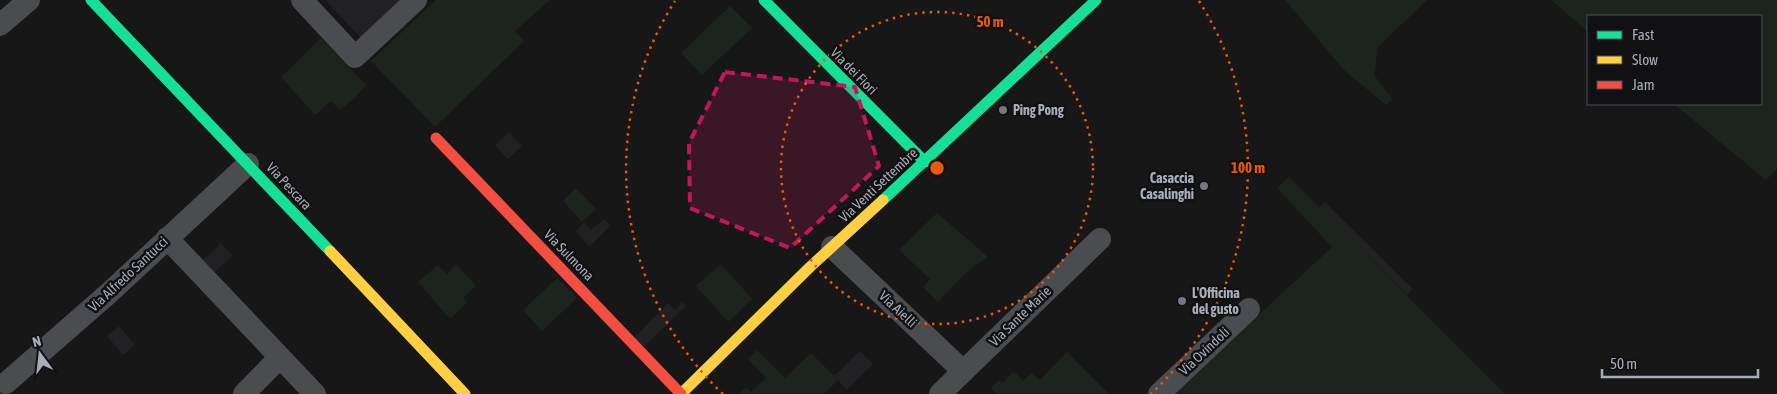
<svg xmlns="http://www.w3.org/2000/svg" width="1777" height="394" font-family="'Asap Condensed',sans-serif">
<rect width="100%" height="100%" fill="#171717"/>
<!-- built -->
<path fill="#212123" d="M325,0H401L361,38Z
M509,132L522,146L508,159L495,145Z
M1325,202L1413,289L1407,295L1319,208Z
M604,219L610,226L589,247L576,232L584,222L591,230Z
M221,243L233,256L215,272L203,260Z
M682,302L686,306L644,347L634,338L668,303L675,310Z
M119,326L135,345L123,355L107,336Z
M860,351L873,364L847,390L834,376Z"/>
<!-- green -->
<path fill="#1d241e" d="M436,0H550L515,31L524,41L435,127L371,61Z
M1285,0H1427L1378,47L1374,75L1392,99L1386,105L1344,70Z
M1551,0H1777V169L1766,180L1674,104H1761V16H1588V32Z
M730,6L752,28L702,75L681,53Z
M321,38L366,85L354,99L340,110L331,101L315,115L281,77Z
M1289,177L1505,394H1173L1332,247L1277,188Z
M576,188L596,209L582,222L563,201Z
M937,213L988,257L971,268L938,302L923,287L930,279L899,250Z
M456,264L476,286L463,298L467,303L450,319L418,282L438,265L447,274Z
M721,264L752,299L728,322L696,286Z
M557,278L577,298L542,331L523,310Z
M757,350L785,378L811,353L838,380L824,394H739L746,387L751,392L766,378L748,359Z
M1067,352L1109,394H997L991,388L999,380L1003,383L1014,371L1023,381L1031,373L1040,380Z"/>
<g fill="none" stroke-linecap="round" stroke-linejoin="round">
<!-- street -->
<path stroke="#4b4c50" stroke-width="22" d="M302,0L355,57L416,0
M0,25L29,0
M167,238L315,394
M832,247L963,371
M6,383L109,293L248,164
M244,394L280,357
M940,394L1100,239
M1159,394L1249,309"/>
<!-- fast -->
<path stroke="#16e098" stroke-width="11" d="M91,0L330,251
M764,0L925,162
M883,200L1096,0"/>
<!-- slow -->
<path stroke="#ffcf43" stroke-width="11" d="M330,251L465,394
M681,394L810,267L883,200"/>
<!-- jam -->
<path stroke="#f24e42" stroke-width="11" d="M436,138L681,394"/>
</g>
<!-- marked area -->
<path fill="#c2185b" fill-opacity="0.2" stroke="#c2185b" stroke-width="4" stroke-dasharray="10 6" stroke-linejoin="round" d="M725,72L855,87L879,166L790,248L690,208L689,143Z"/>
<!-- distance rings -->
<g fill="none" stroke="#e8590c" stroke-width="2.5" stroke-dasharray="2.5 5">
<circle cx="937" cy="168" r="156"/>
<path d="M723 394A311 311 0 0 1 675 1M1199 1A311 311 0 0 1 1151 394"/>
</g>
<!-- markers -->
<g fill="#757880" stroke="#111113" stroke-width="2">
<circle cx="1003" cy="110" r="5"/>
<circle cx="1204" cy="186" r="5"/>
<circle cx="1182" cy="301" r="5"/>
</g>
<g text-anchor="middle" stroke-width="5" stroke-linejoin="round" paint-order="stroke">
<!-- street labels -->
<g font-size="14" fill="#a8adb8" stroke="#111113">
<text transform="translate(854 71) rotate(45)" y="5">Via dei Fiori</text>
<text transform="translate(878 185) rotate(-43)" y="5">Via Venti Settembre</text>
<text transform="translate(289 186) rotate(47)" y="5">Via Pescara</text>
<text transform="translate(569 255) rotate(46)" y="5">Via Sulmona</text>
<text transform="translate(128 274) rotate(-43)" y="5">Via Alfredo Santucci</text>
<text transform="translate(898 309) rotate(43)" y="5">Via Aielli</text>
<text transform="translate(1020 316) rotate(-44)" y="5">Via Sante Marie</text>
<text transform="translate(1204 351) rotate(-43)" y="5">Via Ovindoli</text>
</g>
<!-- poi labels -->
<g font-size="14" font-weight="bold" fill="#a8adb8" stroke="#111113" text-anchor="start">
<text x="1013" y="115">Ping Pong</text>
<text x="1194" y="183" text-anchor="end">Casaccia<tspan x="1194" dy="16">Casalinghi</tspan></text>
<text x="1192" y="298">L'Officina<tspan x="1192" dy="16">del gusto</tspan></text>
</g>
</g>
<circle cx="937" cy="168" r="8" fill="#e8590c" stroke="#111113" stroke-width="2.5"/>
<g font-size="15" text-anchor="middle" font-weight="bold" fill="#e8590c" stroke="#111113" stroke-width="5" stroke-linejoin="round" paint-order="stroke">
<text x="990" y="27">50 m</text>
<text x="1248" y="173">100 m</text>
</g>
<!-- legend -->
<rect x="1587" y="15" width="175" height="90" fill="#111113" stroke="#4d4f55"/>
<rect x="1597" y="31" width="25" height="8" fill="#16e098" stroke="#4d4f55"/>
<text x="1632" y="40" font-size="15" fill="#a8adb8">Fast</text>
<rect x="1597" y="56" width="25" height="8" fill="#ffcf43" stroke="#4d4f55"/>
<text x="1632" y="65" font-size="15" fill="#a8adb8">Slow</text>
<rect x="1597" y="81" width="25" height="8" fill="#f24e42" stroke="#4d4f55"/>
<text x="1632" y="90" font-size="15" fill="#a8adb8">Jam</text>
<!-- north arrow -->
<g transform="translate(40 354) rotate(345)" stroke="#111113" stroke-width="4" paint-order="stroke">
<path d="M0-4L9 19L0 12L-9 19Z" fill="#a8adb8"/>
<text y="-8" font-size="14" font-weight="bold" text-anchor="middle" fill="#a8adb8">N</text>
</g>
<!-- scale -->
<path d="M1602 369v8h156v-8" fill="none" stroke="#a8adb8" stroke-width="2.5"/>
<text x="1610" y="369" font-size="15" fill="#a8adb8" stroke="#111113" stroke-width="4" paint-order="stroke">50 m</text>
</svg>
